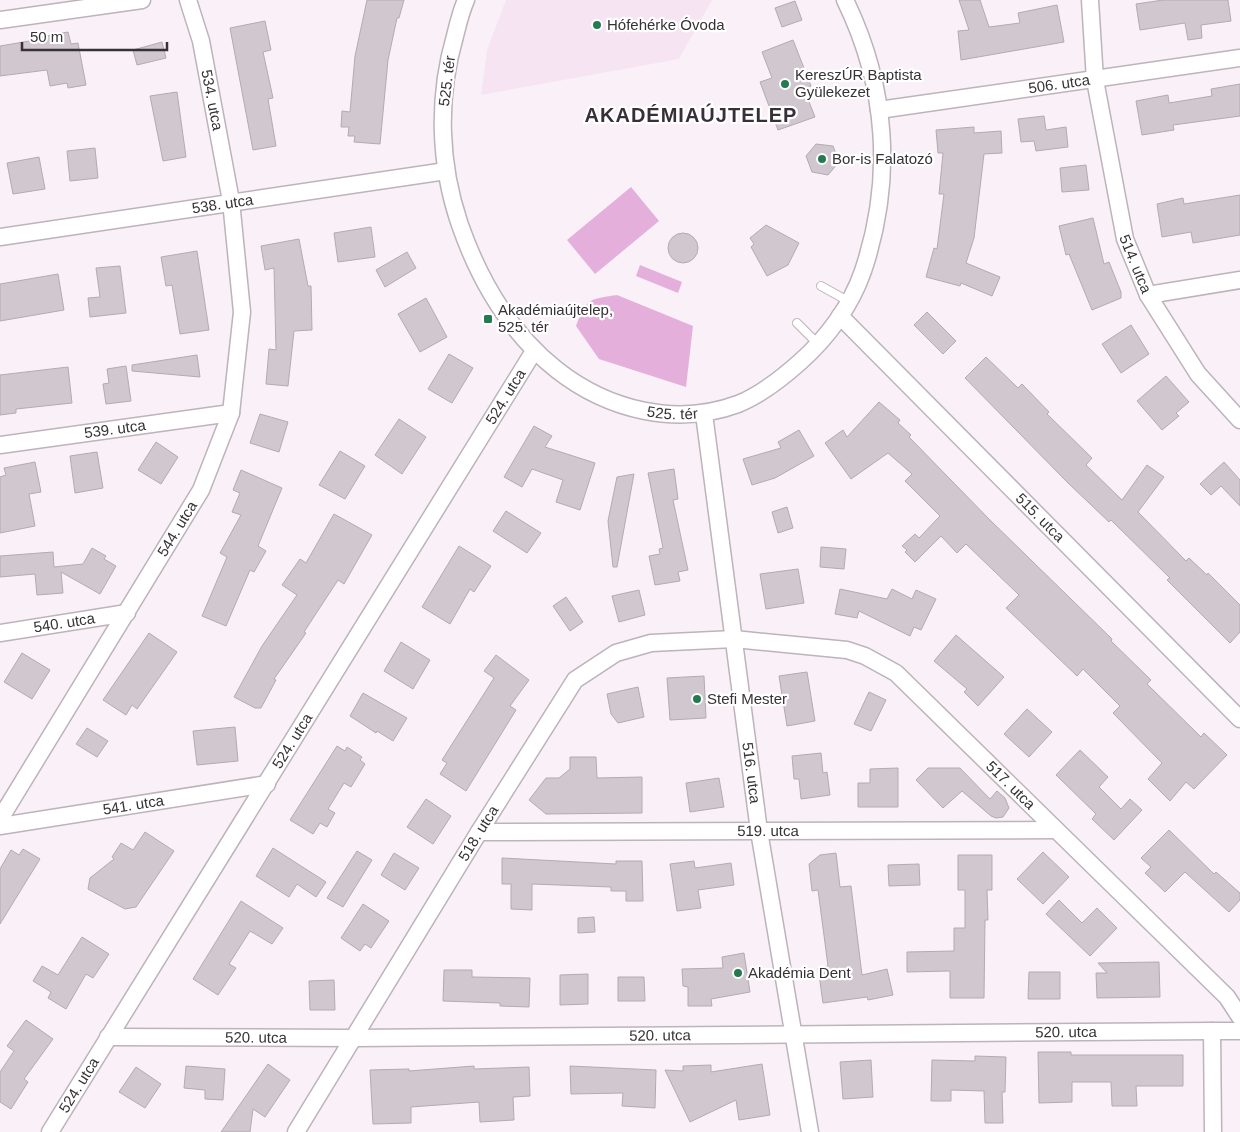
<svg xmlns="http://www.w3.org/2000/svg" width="1240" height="1132" font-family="Arial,sans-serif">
<rect width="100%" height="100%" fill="#faf0f8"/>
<!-- built -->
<path fill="#f6e4f2" d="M506,0H712L679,59L481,95L487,50Z"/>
<!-- green -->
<path fill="#e5afdc" d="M631,187L659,221L595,274L567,240Z
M640,265L682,282L678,293L636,276Z
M617,295L693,326L686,387L599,359L576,326C587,298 587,300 617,295Z"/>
<!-- building -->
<path fill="#d1c7cf" stroke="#b4aab2" d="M367,0H404L399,18H397L388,60L380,144L354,142L355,136H348L349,127H341L342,111L350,112L355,56Z
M959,0H980L989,27L1020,23L1018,13L1057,5L1064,42L961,60L958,31L969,30Z
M1163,0H1228L1231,21L1201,25L1202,38L1188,40L1185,23L1140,30L1136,4Z
M795,1L802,20L782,27L775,8Z
M265,21L271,50L263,52L273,98L268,99L276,146L253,150L230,28Z
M68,32L71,44L78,43L86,85L68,88L67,83L50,86L47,70L0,76V46L41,39V37Z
M793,40L811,86L804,89L815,117L778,130L760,82L772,78L762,52Z
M162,42L166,58L137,65L133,50Z
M1240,84V116L1173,125L1174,130L1142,135L1136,101L1168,95L1169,103L1212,96L1211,89Z
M177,92L186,157L163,161L150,96Z
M1044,116L1046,130L1066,127L1068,147L1036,151L1034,141L1021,142L1018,119Z
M974,127V133L1001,131L1002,153L984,154L974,238L966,263L1000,277L992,296L961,283L960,286L926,277L934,248L937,249L944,194H939L943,153H938L936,130Z
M816,144L833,146L839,162L828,175L812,172L806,156Z
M95,148L98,178L70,181L67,151Z
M39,157L45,189L13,194L7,163Z
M1086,165L1089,190L1062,192L1060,168Z
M1240,195V235L1193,243L1191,232L1162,237L1157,204L1183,198L1184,204Z
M1093,218L1104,264L1109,262L1121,292V298L1092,310L1069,254L1066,255L1059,226Z
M766,225L799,243L788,265L767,276L751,247L754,244L750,238Z
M371,227L375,257L338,262L334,233Z
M668 248a15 15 0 1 1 30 0a15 15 0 1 1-30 0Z
M299,239L308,286H311L312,330L294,331L288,386L266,384L269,349L276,350L274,268L265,270L261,246Z
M197,251L209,330L180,334L172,285L166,286L161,257Z
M407,252L416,268L385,287L376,270Z
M120,266L126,313L90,317L88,298L100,297L96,268Z
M58,274L64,310L0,321V284Z
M426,298L447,337L420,352L398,314Z
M927,312L956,341L943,354L914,325Z
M1131,325L1149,354L1121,373L1102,344Z
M449,354L473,368L452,403L428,389Z
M197,355L200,377L132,371V365Z
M986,357L1018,388L1022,384L1049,412L1047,414L1092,458L1086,465L1122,500L1147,465L1164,477L1138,512L1186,561L1189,558L1207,575L1208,573L1240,605V632L1230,643L1167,580L1170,578L1111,520L1109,522L1068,483L965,378Z
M126,366L131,401L106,404L103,384L109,383L107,369Z
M68,367L72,403L16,409V413L0,415V375Z
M1166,376L1189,402L1176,413L1179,416L1162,430L1137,401Z
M879,402L900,420L898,423L911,435L909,437L990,520L1112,639L1111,641L1151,680L1147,684L1201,737L1204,733L1227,755L1194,789L1186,782L1170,801L1148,779L1162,763L1113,713L1120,706L1083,669L1077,676L1006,608L1019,595L966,544L957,553L941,536L915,562L905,552L907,550L902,546L915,534L919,538L940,516L905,481L912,474L888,453L851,479L825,443L843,430L847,437Z
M260,414L288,422L279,452L250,443Z
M399,419L426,437L402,474L375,455Z
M534,426L552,436L545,447L595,463L580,510L556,502L563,480L532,469L522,487L504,477Z
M799,430L814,456L775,478L752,485L743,459L781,448L778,442Z
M156,442L178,457L161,484L138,470Z
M340,451L365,466L345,499L319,485Z
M97,452L103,488L75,493L70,456Z
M35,462L41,492L29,494L35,526L0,533V477L6,475L4,468Z
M1224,462L1240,480V506L1221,486L1211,495L1200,484Z
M674,469L678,499L673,500L688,570L678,572L680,581L655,585L649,556L660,554L659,549L663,548L648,473Z
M241,470L282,488L258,546L266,551L254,572L250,570L226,626L202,616L227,557L220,553L241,515L232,512L240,493L233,490Z
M634,474L617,567H613L608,521L617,477Z
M787,507L793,528L778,533L772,512Z
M506,511L541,533L527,553L493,531Z
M334,514L372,535L344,584L338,580L304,632L306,633L274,679L276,680L261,708H255L234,697L262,646L297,595L282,585L300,559L306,563Z
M459,546L491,566L474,592L470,589L450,624L422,607Z
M821,547L846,549L844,569L820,567Z
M92,548L106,556L104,559L116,566L100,594L61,572L63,593L37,595L35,574L0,577V556L53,552L54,567L83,564Z
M798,569L804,603L766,609L760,574Z
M840,589L887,599L892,589L912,599L916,590L936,599L921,630L914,627L910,636L859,611L857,618L835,614Z
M639,590L645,615L619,622L612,596Z
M566,597L583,622L570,631L553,606Z
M149,633L177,652L137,709L132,705L126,715L103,700Z
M956,635L1004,677L978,706L964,692L967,689L934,661Z
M401,642L430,660L413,689L384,671Z
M22,653L50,670L32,699L4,682Z
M496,655L529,680L510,706L516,710L466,791L440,774L447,763L442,760L494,678L484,671Z
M807,672L815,721L787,726L779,676Z
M704,676L706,718L670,720L667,678Z
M638,687L644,717L618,723L611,714L607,694Z
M869,692L886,700L871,731L854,724Z
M363,693L407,718L393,741L377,731L376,733L350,716Z
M1027,709L1052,732L1029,757L1004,734Z
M235,727L238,761L197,765L193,731Z
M87,728L108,741L97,757L76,744Z
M337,746L345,751L347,747L362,757L360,760L365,764L351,787L344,783L328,809L335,813L327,827L320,823L313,834L290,820Z
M1080,750L1108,777L1099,787L1121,809L1130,799L1142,810L1114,840L1092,819L1096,814L1056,775Z
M821,753L823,773L827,772L830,795L801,799L799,779H794L792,756Z
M570,757H596L597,778L642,777V813L546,814L529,800L546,778H559L570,769Z
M898,768V807H858V783H870V769Z
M928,768H960L990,799L997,791L1005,798L1009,808L1003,817L996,818L991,816L962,791L943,808L916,780Z
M719,778L724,807L690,812L686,783Z
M426,799L451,816L433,844L407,827Z
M1169,830L1214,874L1216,872L1240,893V900L1229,912L1185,872L1165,892L1145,873L1151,867L1141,858Z
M145,832L174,851L136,907L125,909L88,889L90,878L114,859L112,857L121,843L133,850Z
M273,848L326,882L316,897L297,884L289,897L256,876Z
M23,849L40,859L0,924V869L11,850L19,855Z
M357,851L372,860L343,907L327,898Z
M1043,852L1069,877L1043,904L1017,879Z
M394,853L419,868L405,890L381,875Z
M836,853L840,887L851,886L862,975L887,969L893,995L868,1000L867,997L823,1003L818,968L828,966L818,890L812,891L809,864L820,855Z
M958,855H992V890H987L988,920H985L984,998H950V971L907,972V952L954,951V928H965V890H958Z
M502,858L616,864V861H642L643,901H626V891H611V887L532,884V910L511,909V884H502Z
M694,861L695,868L731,863L734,885L698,890L701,908L677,911L670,864Z
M919,864L920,885L889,886L888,865Z
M1059,900L1082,923L1097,908L1117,928L1090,956L1046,914Z
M241,901L283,928L272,944L250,931L229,964L236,968L218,995L193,979Z
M363,904L389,921L371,948L365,944L360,951L341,938Z
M594,917L595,932L578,933V918Z
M82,937L109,954L93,978L86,974L66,1009L48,998L51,992L33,981L42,966L58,975Z
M744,953L750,992L711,999L712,1006H688V987L683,986L682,969L723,968L722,957Z
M1159,962L1160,997L1097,998L1096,973H1107L1098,963Z
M444,970H472V977L530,978L529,1007L500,1006V1003L443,1001Z
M1029,972H1060V999H1028Z
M588,974V1004L560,1005V975Z
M618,977H644L645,1001H618Z
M334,980L335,1010H310L309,981Z
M26,1020L53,1039L24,1079L28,1082L11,1109L0,1102V1072L14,1051L7,1046Z
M1038,1052H1071V1055H1183V1086H1136L1137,1106H1112L1111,1082H1072V1102L1039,1103Z
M975,1056L1006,1057L1005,1092H1002L1003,1123H985L984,1091L951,1090V1101H931L932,1060L975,1061Z
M871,1060L873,1097L843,1099L840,1062Z
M268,1064L290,1080L265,1117L253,1109L250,1132H221Z
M762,1064L770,1115L739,1120L736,1100L690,1122L665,1070L683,1071V1066L711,1065V1072Z
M186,1066L225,1069L223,1100L205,1099V1090L184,1088Z
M474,1066V1069L529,1067L530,1096L513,1097L514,1120L480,1122L479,1102L411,1107V1123L373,1124L370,1070L409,1069V1071Z
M570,1066L656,1070L655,1108L622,1106L623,1093L571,1094Z
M136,1067L161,1084L145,1108L119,1092Z"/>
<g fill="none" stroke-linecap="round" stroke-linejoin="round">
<defs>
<path id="lane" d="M821,286L848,301
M797,323L819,345"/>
<g id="street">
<path id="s1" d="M466,0C461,11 458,24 455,36C437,98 439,164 460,225C480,282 510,333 557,370C608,410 676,427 738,404C761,395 782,378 800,362C827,338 851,306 863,271C894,179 887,86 845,0"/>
<path id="s2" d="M1090,0L1095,80L1125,239L1148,295L1198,374L1240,420"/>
<path d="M0,20L142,0"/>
<path id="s3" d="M879,110L1240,58"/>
<path id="s4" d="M0,237L446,171"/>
<path d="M1148,295L1240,280"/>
<path id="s5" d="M840,316L1240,719"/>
<path id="s6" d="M704,414L759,831L810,1132"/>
<path id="s7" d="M0,445L231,413"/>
<path id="s8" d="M0,633L127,613"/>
<path id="s9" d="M0,819L201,490L231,413L242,312L231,201L201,41L188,0"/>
<path id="s10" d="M0,826L267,784"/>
<path id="s11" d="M479,832L1056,830"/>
<path id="s12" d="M108,1037L353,1038L1212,1031"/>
<path id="s13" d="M50,1132L534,351"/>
<path id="s14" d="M296,1132L479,832L575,680L616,653L651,643L734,639L847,650L865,656L896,673L1227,997L1240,1017"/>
<path d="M1213,1132L1212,1031H1240"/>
</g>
</defs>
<!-- lane casing -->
<use href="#lane" stroke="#bdb3bb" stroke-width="10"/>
<!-- street casing -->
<use href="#street" stroke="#bdb3bb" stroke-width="19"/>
<!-- lane -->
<use href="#lane" stroke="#fff" stroke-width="8"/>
<!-- street -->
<use href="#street" stroke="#fff" stroke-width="16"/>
</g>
<!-- markers -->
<g fill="#247b4f" stroke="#fff" stroke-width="2">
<circle cx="597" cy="25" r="5"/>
<circle cx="785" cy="84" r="5"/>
<circle cx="822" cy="159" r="5"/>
<rect x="483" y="314" width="10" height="10" rx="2.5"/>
<circle cx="697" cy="699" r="5"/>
<circle cx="738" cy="973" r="5"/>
</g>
<g text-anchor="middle" stroke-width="4.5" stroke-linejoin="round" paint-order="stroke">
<!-- poi labels -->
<g font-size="15" fill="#363235" stroke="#fff" text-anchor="start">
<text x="607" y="30">Hófehérke Óvoda</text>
<text x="795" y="80">KereszÚR Baptista<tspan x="795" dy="17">Gyülekezet</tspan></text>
<text x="832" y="164">Bor-is Falatozó</text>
<text x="498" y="315">Akadémiaújtelep,<tspan x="498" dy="17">525. tér</tspan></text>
<text x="707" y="704">Stefi Mester</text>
<text x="748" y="978">Akadémia Dent</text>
</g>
<!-- street labels -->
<g font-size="15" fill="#363235" stroke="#fff">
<text transform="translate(447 81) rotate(-83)" y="5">525. tér</text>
<text dy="5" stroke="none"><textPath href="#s3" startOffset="182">506. utca</textPath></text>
<text transform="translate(212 100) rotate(79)" y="5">534. utca</text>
<text dy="5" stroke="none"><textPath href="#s4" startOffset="225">538. utca</textPath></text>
<text dy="5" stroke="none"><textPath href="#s2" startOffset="269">514. utca</textPath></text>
<text dy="5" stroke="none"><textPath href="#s13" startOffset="865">524. utca</textPath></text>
<text dy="5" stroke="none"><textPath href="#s1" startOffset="532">525. tér</textPath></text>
<text dy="5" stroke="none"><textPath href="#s7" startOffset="116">539. utca</textPath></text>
<text dy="5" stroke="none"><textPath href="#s5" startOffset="284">515. utca</textPath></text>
<text dy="5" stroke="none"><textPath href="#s9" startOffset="340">544. utca</textPath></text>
<text dy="5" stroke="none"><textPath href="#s8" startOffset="65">540. utca</textPath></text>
<text dy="5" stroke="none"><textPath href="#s13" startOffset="460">524. utca</textPath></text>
<text dy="5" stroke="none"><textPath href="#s6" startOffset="362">516. utca</textPath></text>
<text dy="5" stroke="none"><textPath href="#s14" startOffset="1028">517. utca</textPath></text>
<text dy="5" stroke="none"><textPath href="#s10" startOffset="135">541. utca</textPath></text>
<text dy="5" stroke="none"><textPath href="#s11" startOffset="289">519. utca</textPath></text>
<text dy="5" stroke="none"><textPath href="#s14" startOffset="350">518. utca</textPath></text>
<text dy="5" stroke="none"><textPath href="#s12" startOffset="958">520. utca</textPath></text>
<text dy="5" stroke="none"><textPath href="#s12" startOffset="552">520. utca</textPath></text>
<text dy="5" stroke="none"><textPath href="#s12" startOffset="148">520. utca</textPath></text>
<text dy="5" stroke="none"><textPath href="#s13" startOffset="55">524. utca</textPath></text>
</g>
<!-- district labels -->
<g font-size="20" font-weight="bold" letter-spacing="1" fill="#383036" stroke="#fff">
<text x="691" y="122">AKADÉMIAÚJTELEP</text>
</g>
</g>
<!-- scale -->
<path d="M22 42v8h145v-8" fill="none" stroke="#363235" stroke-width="2.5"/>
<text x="30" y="42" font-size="15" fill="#363235" stroke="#ffffff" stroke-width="4" paint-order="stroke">50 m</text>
</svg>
